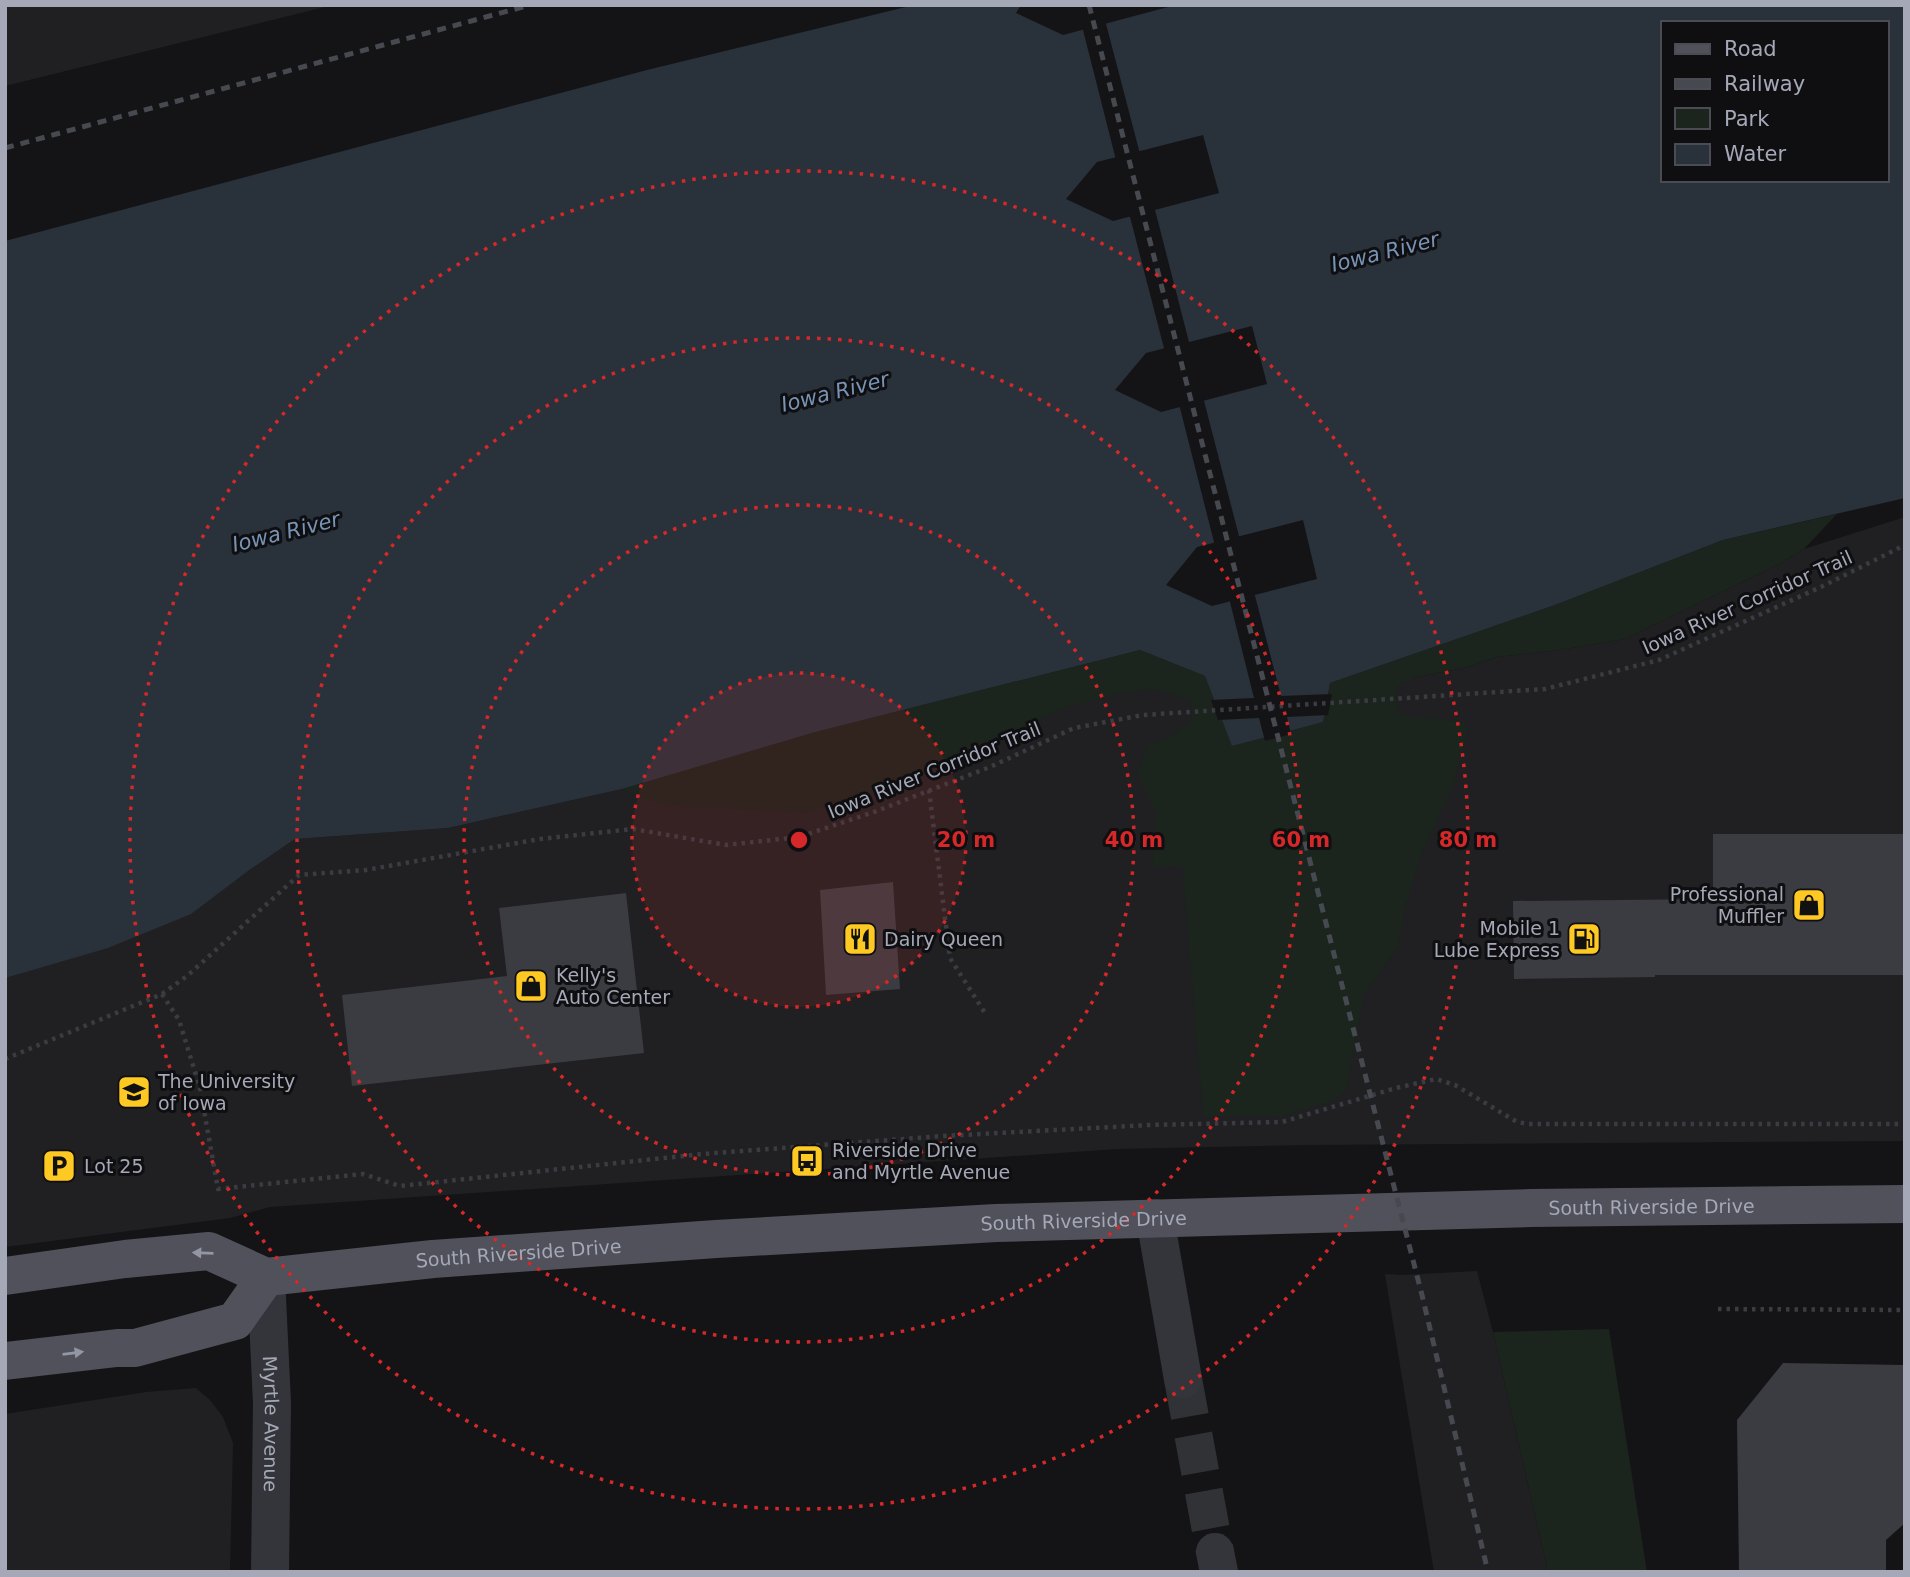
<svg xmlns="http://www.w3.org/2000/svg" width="1910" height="1577" font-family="'DejaVu Sans',sans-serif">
<rect width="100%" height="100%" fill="#141416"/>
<!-- built -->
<path fill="#202023" d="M5,5H333L5,86Z
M1905,517V1141L1307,1145L1117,1149L270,1207L230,1218L5,1247V976L248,871L295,839L448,828L622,789L812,733L1205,676L1233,746L1417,677L1468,667L1497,657L1560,650L1625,639L1779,564L1804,549Z
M1477,1271L1493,1332L1548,1572H1434L1385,1274L1402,1275Z
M196,1388L210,1400L223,1417L233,1443L230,1572H5V1414L146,1392Z"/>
<!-- green -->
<path fill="#1b241d" d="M1837,514L1804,549L1779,564L1625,639L1560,650L1497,657L1468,667L1417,677L1396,687L1398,714L1467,723L1465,741L1452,788L1421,856L1405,909L1397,947L1364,996L1346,1091L1333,1101L1282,1116H1203L1182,866L1152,868L1156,811L1137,773L1148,745L1169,737L1192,721L1191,701L1152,689L1120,693L1072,705L977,747L885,785L804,814L763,810L662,805L622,789L812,733L1140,650L1205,676L1233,746L1323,722L1330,683L1555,605L1723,540Z
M1609,1329L1647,1572H1548L1493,1332Z"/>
<!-- water -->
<path fill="#29313b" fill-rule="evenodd" d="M914,5H1021L1016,13L1063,35L1168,7V5H1905V498L1723,540L1555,605L1330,683L1323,722L1232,746L1205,676L1140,650L812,733L622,789L448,828L295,839L248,871L191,914L108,948L5,978V241L647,70ZM1663,23H1887V180H1663ZM1203,135L1219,193L1113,221L1066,199L1097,162ZM1252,326L1267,384L1161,412L1115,390L1146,353ZM1303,520L1317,579L1212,606L1166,585L1197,547Z"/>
<!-- pier -->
<path fill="#141416" d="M1105,20L1140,154L1116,160L1082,26Z
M1154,206L1190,346L1165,352L1129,213Z
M1203,397L1240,540L1215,546L1179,404Z
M1254,592L1281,696L1332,694L1328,715L1287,717L1291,734L1265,741L1259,718L1218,720L1211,700L1254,698L1229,598Z"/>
<!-- building -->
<path fill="#3b3c41" d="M1713,834H1905V975H1655V977L1514,979L1513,901L1713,899Z
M893,882L900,989L826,995L820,890Z
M626,893L644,1053L352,1086L342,995L507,976L499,908Z
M1783,1363L1905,1365V1523L1886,1540V1572H1739L1737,1420Z"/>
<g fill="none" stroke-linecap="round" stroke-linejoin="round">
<!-- minor-tunnel -->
<path stroke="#313236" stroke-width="38" stroke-dasharray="38 19" stroke-linecap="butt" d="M1183,1379L1215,1552"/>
<!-- path -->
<path stroke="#3a3c42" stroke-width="4.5" stroke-dasharray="3.5 5" stroke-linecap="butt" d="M929,790L950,958L985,1013
M162,994L179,1020L200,1088L218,1189L363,1174L400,1186L702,1154L943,1136L1149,1125L1282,1122L1396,1088L1436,1079L1455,1085L1517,1122L1529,1124H1905
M5,1059L162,994L187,976L299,875L366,870L540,839L633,829L726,845L799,837L874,812L990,767L1074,728L1143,715L1545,689L1659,660L1821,587L1905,545
M1718,1309L1905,1310"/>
<!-- minor -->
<g stroke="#34353b" stroke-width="38">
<path d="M1155,1218L1183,1379"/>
<path id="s1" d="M266,1277L272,1403L270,1572"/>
<path d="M1215,1552L1219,1572"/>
</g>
<!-- major -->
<g stroke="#50515a" stroke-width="38">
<path id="s2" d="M5,1276L125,1259L209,1251L266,1277L433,1259L716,1239L996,1223L1531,1208L1905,1204"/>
<path d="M5,1361L117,1348H135L235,1321L266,1277"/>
</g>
<!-- rail -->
<path stroke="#474950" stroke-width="5" stroke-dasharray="9 7" stroke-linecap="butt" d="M1089,5L1422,1295L1488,1572
M5,148L530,5"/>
</g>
<!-- one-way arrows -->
<defs><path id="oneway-solid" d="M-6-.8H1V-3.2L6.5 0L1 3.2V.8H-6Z" transform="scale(1.75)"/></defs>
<g fill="#9397a4">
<use href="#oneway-solid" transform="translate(203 1253) rotate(-178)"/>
<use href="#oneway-solid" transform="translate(73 1353) rotate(-7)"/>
</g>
<!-- distance rings -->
<circle cx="799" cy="840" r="167" fill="#d62828" fill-opacity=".12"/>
<g fill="none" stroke="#d62828" stroke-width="3.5" stroke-dasharray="3.5 7">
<circle cx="799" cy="840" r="167"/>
<circle cx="799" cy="840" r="335"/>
<circle cx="799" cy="840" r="502"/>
<circle cx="799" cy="840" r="669"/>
</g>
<!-- icons -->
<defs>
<symbol id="shop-square" viewBox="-11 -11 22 22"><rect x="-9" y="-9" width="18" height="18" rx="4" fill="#ffc923" stroke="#0f0f11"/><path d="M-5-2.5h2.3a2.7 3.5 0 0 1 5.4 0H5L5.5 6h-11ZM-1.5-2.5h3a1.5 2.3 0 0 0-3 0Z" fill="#111"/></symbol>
<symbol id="restaurant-square" viewBox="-11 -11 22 22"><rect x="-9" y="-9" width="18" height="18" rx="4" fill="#ffc923" stroke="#0f0f11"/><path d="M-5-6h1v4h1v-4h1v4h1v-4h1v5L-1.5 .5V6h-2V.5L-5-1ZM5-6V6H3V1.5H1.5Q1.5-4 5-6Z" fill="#111"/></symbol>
<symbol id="fuel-square" viewBox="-11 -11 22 22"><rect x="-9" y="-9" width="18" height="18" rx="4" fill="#ffc923" stroke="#0f0f11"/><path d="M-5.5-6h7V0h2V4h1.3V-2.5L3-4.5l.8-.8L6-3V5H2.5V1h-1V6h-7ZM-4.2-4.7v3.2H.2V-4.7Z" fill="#111"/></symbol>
<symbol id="university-square" viewBox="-11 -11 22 22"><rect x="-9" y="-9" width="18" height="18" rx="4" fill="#ffc923" stroke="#0f0f11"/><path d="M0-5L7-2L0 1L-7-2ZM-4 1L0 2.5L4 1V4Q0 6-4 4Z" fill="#111"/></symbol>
<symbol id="bus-square" viewBox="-11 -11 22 22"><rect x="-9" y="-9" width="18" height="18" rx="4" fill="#ffc923" stroke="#0f0f11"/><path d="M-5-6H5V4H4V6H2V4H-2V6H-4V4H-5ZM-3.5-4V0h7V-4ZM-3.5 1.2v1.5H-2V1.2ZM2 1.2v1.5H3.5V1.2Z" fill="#111"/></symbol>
<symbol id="parking-square" viewBox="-11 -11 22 22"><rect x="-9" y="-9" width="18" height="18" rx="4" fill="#ffc923" stroke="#0f0f11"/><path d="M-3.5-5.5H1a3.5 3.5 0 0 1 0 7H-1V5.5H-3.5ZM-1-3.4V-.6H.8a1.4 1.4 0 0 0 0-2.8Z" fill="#111"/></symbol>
</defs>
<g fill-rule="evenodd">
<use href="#shop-square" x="1790" y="886" width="38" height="38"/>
<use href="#restaurant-square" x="841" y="920" width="38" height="38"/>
<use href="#fuel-square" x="1565" y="920" width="38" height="38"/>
<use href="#shop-square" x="512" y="967" width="38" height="38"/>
<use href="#university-square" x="115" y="1073" width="38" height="38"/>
<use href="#bus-square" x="788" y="1142" width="38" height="38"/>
<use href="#parking-square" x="40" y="1147" width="38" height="38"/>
</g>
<g text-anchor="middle" stroke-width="6" stroke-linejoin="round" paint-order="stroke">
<!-- street labels -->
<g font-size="19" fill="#a4a8b7" stroke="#0f0f11">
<text transform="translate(1747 602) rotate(-24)" y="7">Iowa River Corridor Trail</text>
<text transform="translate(934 770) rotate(-22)" y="7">Iowa River Corridor Trail</text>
<text dy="7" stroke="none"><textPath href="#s2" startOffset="1656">South Riverside Drive</textPath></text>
<text dy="7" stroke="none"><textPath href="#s2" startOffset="1088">South Riverside Drive</textPath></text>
<text dy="7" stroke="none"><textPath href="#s2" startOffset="522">South Riverside Drive</textPath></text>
<text dy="7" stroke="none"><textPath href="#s1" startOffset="147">Myrtle Avenue</textPath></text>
</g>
<!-- poi labels -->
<g font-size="19" fill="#a4a8b7" stroke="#0f0f11" text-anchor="start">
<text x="1784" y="901" text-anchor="end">Professional<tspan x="1784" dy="22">Muffler</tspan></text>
<text x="1560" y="935" text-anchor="end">Mobile 1<tspan x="1560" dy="22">Lube Express</tspan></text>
<text x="884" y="946">Dairy Queen</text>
<text x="556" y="982">Kelly's<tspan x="556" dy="22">Auto Center</tspan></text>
<text x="158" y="1088">The University<tspan x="158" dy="22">of Iowa</tspan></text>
<text x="832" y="1157">Riverside Drive<tspan x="832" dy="22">and Myrtle Avenue</tspan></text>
<text x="84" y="1173">Lot 25</text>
</g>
<!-- water labels -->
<g font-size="21" font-style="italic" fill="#7793b6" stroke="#0f0f11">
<text transform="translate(1385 252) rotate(-14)" y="7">Iowa River</text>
<text transform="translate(835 392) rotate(-14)" y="7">Iowa River</text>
<text transform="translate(286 532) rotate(-14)" y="7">Iowa River</text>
</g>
</g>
<circle cx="799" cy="840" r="10" fill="#d62828" stroke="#0f0f11" stroke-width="3.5"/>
<g font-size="21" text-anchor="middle" font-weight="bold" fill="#d62828" stroke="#0f0f11" stroke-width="6" stroke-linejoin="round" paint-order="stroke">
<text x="966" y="847">20 m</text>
<text x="1134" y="847">40 m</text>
<text x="1301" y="847">60 m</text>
<text x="1468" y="847">80 m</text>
</g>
<!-- border -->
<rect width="1910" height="1577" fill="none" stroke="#a4a8b7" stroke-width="14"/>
<!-- legend -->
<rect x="1661" y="21" width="228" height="161" fill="#0f0f11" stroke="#4b4c53" stroke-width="2"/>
<rect x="1675" y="44" width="35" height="10" fill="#50515a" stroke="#4b4c53" stroke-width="2"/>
<text x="1724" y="56" font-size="21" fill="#a4a8b7">Road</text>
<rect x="1675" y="79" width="35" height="10" fill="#474950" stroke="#4b4c53" stroke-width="2"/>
<text x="1724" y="91" font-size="21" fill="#a4a8b7">Railway</text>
<rect x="1675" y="108" width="35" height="21" fill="#1b241d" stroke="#4b4c53" stroke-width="2"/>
<text x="1724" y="126" font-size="21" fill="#a4a8b7">Park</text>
<rect x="1675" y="144" width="35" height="21" fill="#29313b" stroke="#4b4c53" stroke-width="2"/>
<text x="1724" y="161" font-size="21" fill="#a4a8b7">Water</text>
</svg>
